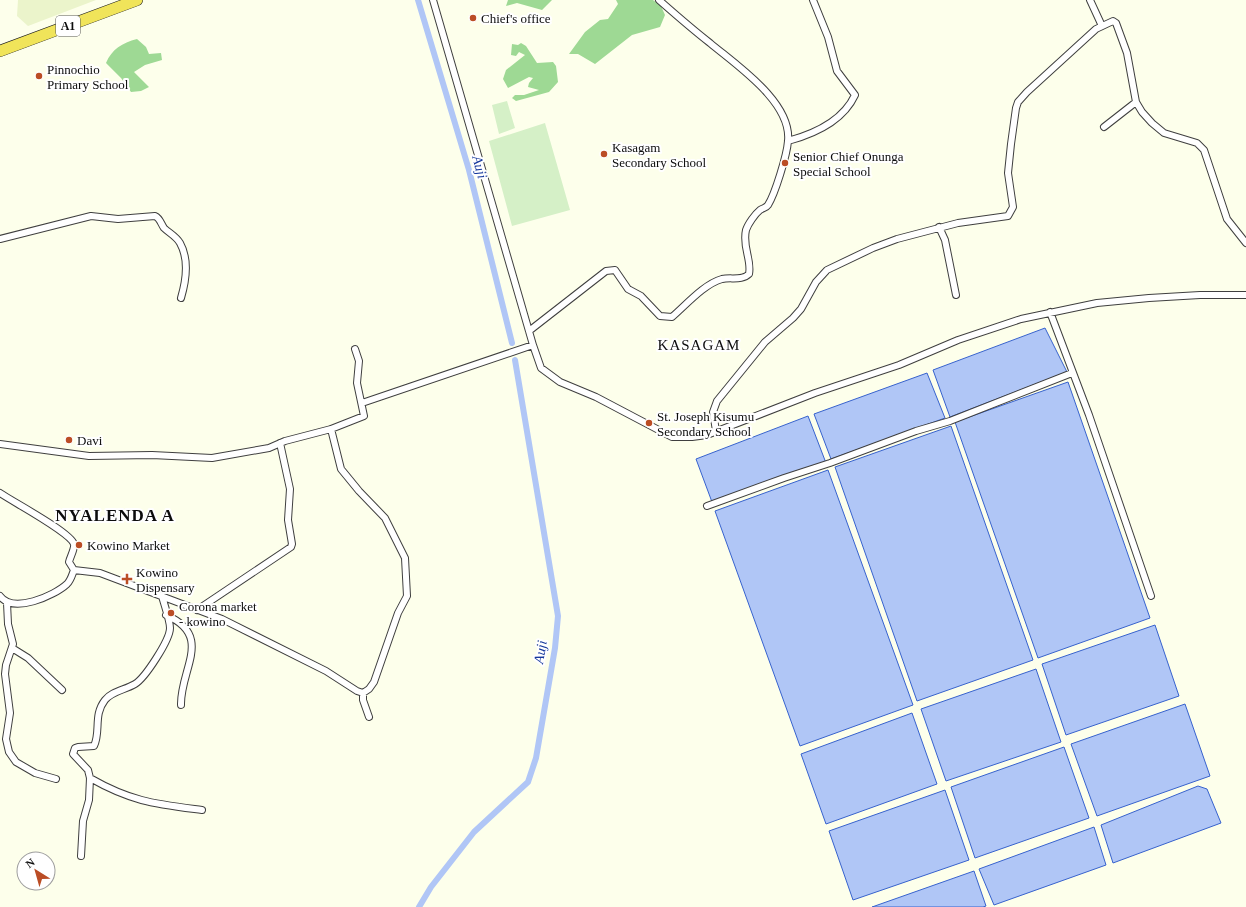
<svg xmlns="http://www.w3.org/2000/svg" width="1246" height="907" font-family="Georgia,serif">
<rect width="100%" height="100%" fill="#fdffeb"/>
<!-- farmland -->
<path fill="#ebf4cb" d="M18,0H96L28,26L17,16Z"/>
<!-- forest -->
<path fill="#9ed994" d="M508,0H552L542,10L517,3L506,6Z
M616,0H653L661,6L665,15L660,27L632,35L595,64L578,54H569L585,32L600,20L608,19L618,4Z
M137,39L146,47L149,54L161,53L162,60L145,65L134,72L149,87L141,91L131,92L121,78L106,63C112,49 122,43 137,39Z
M521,43L526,46L537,63L553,62L556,66L558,82L549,92L516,101L512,98L515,95H524L539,90L528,87L529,83L533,78L529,77L508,88L503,79L506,70L525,55L519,52L516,56L511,55L512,44L518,45Z"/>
<!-- pitch -->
<path fill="#d5f0c7" d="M507,101L515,128L499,134L492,105Z
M545,123L570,210L512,226L489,141Z"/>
<!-- water -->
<path fill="#b0c6f6" stroke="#3762cd" d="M1045,328L1067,372L950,417L933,370Z
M927,373L945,418L831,459L814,414Z
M1068,382L1150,618L1038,658L955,422Z
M808,416L826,463L712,502L696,459Z
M951,426L1033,660L917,701L835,467Z
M828,470L913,705L800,746L715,511Z
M1155,625L1179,696L1066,735L1042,664Z
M1036,669L1061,742L946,781L921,709Z
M1185,704L1210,776L1097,816L1071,744Z
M912,713L937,784L826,824L801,754Z
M1064,747L1089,818L975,858L951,787Z
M1198,786L1207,789L1221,823L1113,863L1101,825Z
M945,790L969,860L853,900L829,831Z
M1094,827L1106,865L994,905L979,869Z
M974,871L986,906L983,907H872Z"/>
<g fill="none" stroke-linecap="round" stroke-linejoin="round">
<!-- canal -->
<path stroke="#b0c6f6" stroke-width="6" d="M418,0L469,170L512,343
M419,907L431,887L474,832L528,782L536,758L555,648L558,616L515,360"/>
<defs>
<path id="minor" d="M433,0L533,345L541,368L560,382L596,397L672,437H692L707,435L815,393L899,365L958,340L1021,319L1097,303L1149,298L1200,295H1246
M1090,0L1102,26
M1104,127L1136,102
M788,141C814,134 843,121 855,95L837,71L828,37L813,0
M939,227L945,240L956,295
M0,239L91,216L118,219L155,216C160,218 161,224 164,228C169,233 176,236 180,243C189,259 186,281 181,298
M1050,312L1089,415L1151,596
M529,331L606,271L615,270L628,289L641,296L660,316L672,317C686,305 704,284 722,279C731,277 742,281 749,274C752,260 742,247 746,230C748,224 755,214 760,210C763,208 766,208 768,205C775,194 787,155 788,141C792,102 736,65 710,43C692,29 676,15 659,0
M362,403L533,345
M716,431L713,412L717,401L765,342L793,318L801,309L816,282L827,270L873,248L897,239L958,223L1008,216L1013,207L1008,173L1011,144L1016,108L1018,102L1027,92L1096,29L1113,21L1116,23L1127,53L1136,102L1142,112L1152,123L1164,133L1197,143L1204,150L1227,219L1246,243
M0,444L89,456L152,455L212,458L269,448L285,441L331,429L364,416L357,383L359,361L355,349
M0,493C13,502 70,532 74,544C75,549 70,557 69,562L74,570L100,573L222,619L326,671L357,691L363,693L369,689L374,682L398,613L407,596L405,558L385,518L359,491L341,469L331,429
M707,506L784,478L830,463L916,431L950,421L1072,373
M0,596C13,614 54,596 67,584C71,580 72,575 74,570
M7,603L8,624L13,644L6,665L5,674L10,713L6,739L9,752L16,762L35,773L56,779
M197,610L291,547L292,544L288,520L290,489L280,443
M166,615C214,636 180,669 181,705
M12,648L28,658L62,690
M363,693V700L369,717
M90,778C132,802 156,804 202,810
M81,856L83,821L89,800L90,778L88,770L73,754L75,748L78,747L94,746C101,732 93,715 105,700C112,691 125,690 135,684C145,678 170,640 170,628C170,620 164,604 162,596"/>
<path id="trunk" d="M0,51L137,0"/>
</defs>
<!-- minor casing -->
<use href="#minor" stroke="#3f3f3f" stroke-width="8"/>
<!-- trunk casing -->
<use href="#trunk" stroke="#1d1d1d" stroke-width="12"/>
<!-- minor -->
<use href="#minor" stroke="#fff" stroke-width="6"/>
<!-- trunk -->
<use href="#trunk" stroke="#f0e45a" stroke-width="11"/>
</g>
<!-- markers -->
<g fill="#bb4d25" stroke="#fff" stroke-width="1.5">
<circle cx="473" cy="18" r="4"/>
<circle cx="39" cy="76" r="4"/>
<circle cx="604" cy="154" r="4"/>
<circle cx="785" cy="163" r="4"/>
<circle cx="649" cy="423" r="4"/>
<circle cx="69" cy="440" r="4"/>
<circle cx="79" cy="545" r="4"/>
<path d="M125 573h4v4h4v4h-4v4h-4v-4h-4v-4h4z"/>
<circle cx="171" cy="613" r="4"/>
</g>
<g text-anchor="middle" stroke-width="4" stroke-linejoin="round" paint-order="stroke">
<!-- shield labels -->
<rect fill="#fff" stroke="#555" stroke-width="1" x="56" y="16" width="24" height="20" rx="3"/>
<g font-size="12" font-weight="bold" fill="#0c0c0c">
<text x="68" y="30">A1</text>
</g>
<!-- poi labels -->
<g font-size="13" fill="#0c0c0c" stroke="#fff" text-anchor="start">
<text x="481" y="23">Chief's office</text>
<text x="47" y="74">Pinnochio<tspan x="47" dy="15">Primary School</tspan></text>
<text x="612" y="152">Kasagam<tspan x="612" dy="15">Secondary School</tspan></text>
<text x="793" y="161">Senior Chief Onunga<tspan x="793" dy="15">Special School</tspan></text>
<text x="657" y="421">St. Joseph Kisumu<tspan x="657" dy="15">Secondary School</tspan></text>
<text x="77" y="445">Davi</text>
<text x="87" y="550">Kowino Market</text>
<text x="136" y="577">Kowino<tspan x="136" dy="15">Dispensary</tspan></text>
<text x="179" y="611">Corona market<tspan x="179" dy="15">- kowino</tspan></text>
</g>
<!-- water labels -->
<g font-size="14" font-style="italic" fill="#16389c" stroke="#fff">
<text transform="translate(480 167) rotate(75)" y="5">Auji</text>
<text transform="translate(540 652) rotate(-81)" y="5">Auji</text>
</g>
<!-- quarter labels -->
<g font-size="15" letter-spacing="1" fill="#0c0c0c" stroke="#fff">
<text x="699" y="350">KASAGAM</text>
</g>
<!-- district labels -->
<g font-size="17" font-weight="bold" letter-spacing="1" fill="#0c0c0c" stroke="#fff">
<text x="115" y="521">NYALENDA A</text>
</g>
</g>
<!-- north arrow -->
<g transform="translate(36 871) rotate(323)"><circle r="19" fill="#ffffff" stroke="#9e9e9e"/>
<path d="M0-3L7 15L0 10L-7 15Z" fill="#bb4d25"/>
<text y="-6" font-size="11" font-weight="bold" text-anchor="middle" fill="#0c0c0c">N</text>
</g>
</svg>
